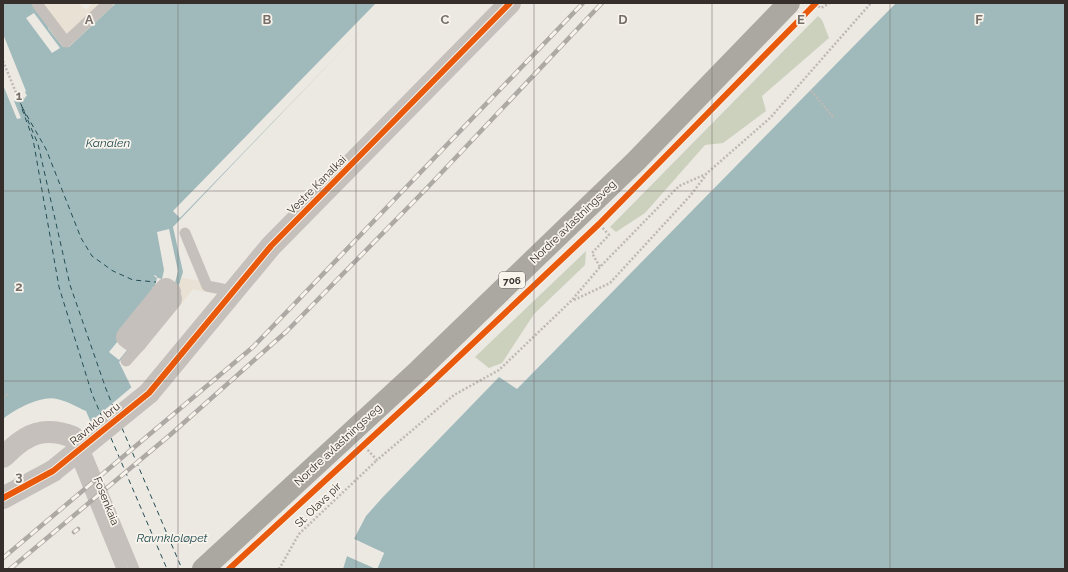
<svg xmlns="http://www.w3.org/2000/svg" width="1068" height="572" font-family="Raleway,sans-serif">
  <style>
    .green { fill: #ccd1be }
    .plaza { fill: #e9e1d3 }
    .water { fill: #a0babc }
    .pier { fill: #ece8e2 }
    .lines { fill: none; stroke-linecap: round; stroke-linejoin: round }
    .ferry { stroke: #234d54; stroke-width: 1; stroke-dasharray: 5 4; stroke-linecap: butt }
    .path { stroke: #beb9b4; stroke-width: 2.5; stroke-dasharray: 2 2; stroke-linecap: butt }
    .lane { stroke: #c5c0bb; stroke-width: 11 }
    .street { stroke: #c5c0bb; stroke-width: 22 }
    .highway { stroke: #aba7a1; stroke-width: 22 }
    .rail-casing { stroke: #ada9a5; stroke-width: 4.5 }
    .rail { stroke: #f8f3eb; stroke-width: 3; stroke-dasharray: 9; stroke-linecap: butt }
    .street-bridge { stroke: #c5c0bb; stroke-width: 22 }
    .cycleway-casing { stroke: #f8f3eb; stroke-width: 8 }
    .cycleway { stroke: #e8590c; stroke-width: 6 }
    .grid { fill: none; stroke: #766f6a; stroke-width: 1; stroke-opacity: 0.55 }
    .labels { text-anchor: middle; dominant-baseline: central; stroke-width: 3.5; stroke-linejoin: round; paint-order: stroke }
    .shield { fill: #f8f3eb; stroke: #706964; stroke-width: 1 }
    .shield-label { font-size: 10px; font-weight: bold; fill: #362e2a }
    .street-label { font-size: 11px; fill: #362e2a; stroke: #f8f3eb }
    .water-label { font-size: 12px; font-style: italic; fill: #234d54; stroke: #f8f3eb }
    .grid-label { font-size: 13px; text-anchor: middle; font-weight: bold; fill: #766f6a; stroke: #f8f3eb; stroke-width: 3.5; stroke-linejoin: round; paint-order: stroke }
  </style>
  <rect width="100%" height="100%" fill="#ece8e2"/>
  <path class="green" d="M818,16L822,20L829,38L762,96L766,111L723,143L705,145L645,213L616,232L610,227Z
    M586,251L585,265L534,314L502,363L489,368L475,357Z"/>
  <path class="plaza" d="M31,3H79L86,10L93,3H116L69,47H63L48,28Z
    M182,278L222,284L214,294L193,289L177,309L165,299Z"/>
  <path class="water" d="M3,3H31L49,27L48,28L63,47H69L116,3H387L173,227L183,272L174,301L119,362L220,569H153L86,411C77,407 67,401 57,399C42,395 15,409 3,419Z
    M896,3H1065V569H377L384,553L354,539L366,516L382,498L499,377L517,389Z
    M347,556L376,569H343Z"/>
  <path class="pier" d="M376,3H388L180,218L173,211Z
    M34,13L60,48L52,53L26,18Z
    M3,34L26,91L25,92L27,96L25,97V99L23,97L14,101L21,118L17,119L3,85Z
    M169,229L178,271L171,299L152,288L155,286L157,278L154,276L155,275L158,278L162,279L164,270L157,232Z
    M131,325L141,333L119,360L109,352Z
    M133,386L222,568V569H150L89,423Z
    M354,539L384,553L377,569L347,556L348,554L376,567L381,554L353,541Z"/>
  <g class="lines">
    <path class="ferry" d="M17,95L38,144L70,285L106,389L114,409
      M22,107L46,149L81,238L92,256L113,271L133,280L156,282
      M22,109L33,139L59,287L92,394L102,417
      M122,428L182,569
      M111,438L167,569"/>
    <path class="path" d="M815,4L821,8L830,3
      M3,61L17,95
      M811,91L834,118
      M600,225L609,235L592,253L600,267
      M574,300L610,283L690,196L706,175
      M3,398L9,393
      M365,447L377,460L454,395L499,370L571,301L600,267L679,186L706,174L770,118L871,3
      M279,569L299,534L377,460"/>
    <path class="lane" d="M37,3L38,5L66,42L108,3
      M185,233L207,286L232,291
      M126,361L142,343
      M82,444L83,446L134,569
      M75,450L76,456L122,569"/>
    <path class="street" d="M166,289L170,292L134,337L168,296L171,299L135,343L127,337Z
      M149,393L271,246L510,3
      M3,457C10,451 17,443 25,439C40,429 58,431 73,437
      M3,498L53,471"/>
    <path class="highway" d="M203,569L419,370L636,161L789,3"/>
    <g class="rail-casing">
      <path id="rail" d="M74,532L78,529
        M3,558L253,347L583,3
        M10,569L170,435L287,331L427,188L602,3"/>
    </g>
    <use href="#rail" class="rail"/>
    <path class="street-bridge" d="M53,471L149,393"/>
    <g class="cycleway-casing">
      <path id="cycleway" d="M3,498L53,471L149,393L271,246L510,3
        M229,569L430,384L599,224L816,3"/>
    </g>
    <use href="#cycleway" class="cycleway"/>
  </g>
  <path class="grid" d="M178,3V569M356,3V569M534,3V569M712,3V569M890,3V569M3,191H1065M3,381H1065"/>
  <g class="labels">
    <rect class="shield" x="499" y="272" width="26" height="16" rx="3"/>
    <g class="shield-label">
      <text x="512" y="280">706</text>
    </g>
    <g class="street-label">
      <text transform="translate(317 185) rotate(-45)">Vestre Kanalkai</text>
      <text transform="translate(573 222) rotate(-44)">Nordre avlastningsveg</text>
      <text transform="translate(95 424) rotate(-39)">Ravnklo bru</text>
      <text transform="translate(338 445) rotate(-43)">Nordre avlastningsveg</text>
      <text transform="translate(106 501) rotate(68)">Fosenkaia</text>
      <text transform="translate(318 505) rotate(-44)">St. Olavs pir</text>
    </g>
    <g class="water-label">
      <text x="108" y="143">Kanalen</text>
      <text x="172" y="538">Ravnkloløpet</text>
    </g>
  </g>
  <g class="grid-label">
    <text x="89" y="24">A</text>
    <text x="267" y="24">B</text>
    <text x="445" y="24">C</text>
    <text x="623" y="24">D</text>
    <text x="801" y="24">E</text>
    <text x="979" y="24">F</text>
    <text x="19" y="100">1</text>
    <text x="19" y="291">2</text>
    <text x="19" y="481">3</text>
  </g>
  <rect width="1068" height="572" fill="none" stroke="#362e2a" stroke-width="8"/>
</svg>
